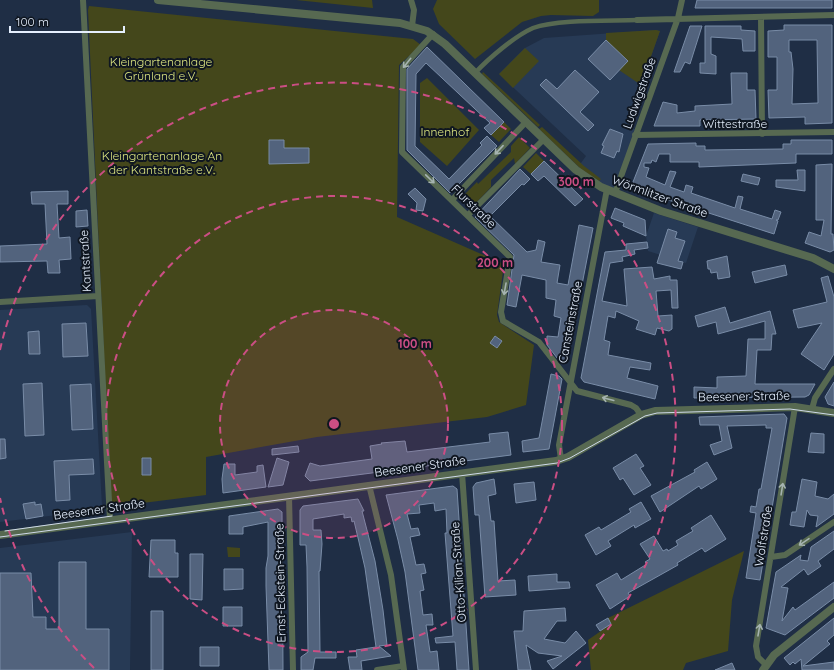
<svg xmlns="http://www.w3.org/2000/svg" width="834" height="670" font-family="Quicksand,sans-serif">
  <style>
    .built { fill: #273a55 }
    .green { fill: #44471b }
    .building { fill: #52637d; stroke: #798ca7; fill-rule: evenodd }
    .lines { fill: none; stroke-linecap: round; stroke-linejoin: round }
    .pedestrian { stroke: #576951; stroke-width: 4.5 }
    .minor { stroke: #576951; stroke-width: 6 }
    .tertiary { stroke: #576951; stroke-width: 8 }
    .tram { stroke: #ced9e9; stroke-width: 1 }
    .oneway { stroke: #a5b3b0 }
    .ring { fill: none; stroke: #cb4e84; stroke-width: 2; stroke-dasharray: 7 5 }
    .labels { text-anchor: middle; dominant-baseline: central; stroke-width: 4; stroke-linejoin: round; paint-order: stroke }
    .park-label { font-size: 12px; fill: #dde681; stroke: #0f1620 }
    .street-label { font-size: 12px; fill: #e5effe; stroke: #0f1620 }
    .centre { fill: #cb4e84; stroke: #0f1620; stroke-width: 2 }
    .ring-label { font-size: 12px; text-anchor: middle; font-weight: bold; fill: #cb4e84; stroke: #0f1620; stroke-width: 4; stroke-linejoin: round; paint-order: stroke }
  </style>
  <rect width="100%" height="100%" fill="#1f2e45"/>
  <path class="built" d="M656,30L660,31L626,126L637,130L615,193L576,170L586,156L499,74L525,48L544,38Z
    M654,213L698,227L686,263L648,251L646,236Z
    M87,305L91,309L102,506L98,510L0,522V310Z
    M132,532L130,670H0V548Z"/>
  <path class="green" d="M296,0H372L373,8Z
    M437,0H599V12L593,16L551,15L541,16L522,22L475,59L439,24L433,9Z
    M89,6L413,39L421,45L399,65L397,217L504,264L497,315L499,322L534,345L526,405L487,417L317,437L206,457V495L111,507L88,10Z
    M656,30L660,31L641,85L619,70L606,40V33Z
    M525,48L539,61L513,88L499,74Z
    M483,72L540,125L538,127L482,74Z
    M427,78L479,130L447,166L420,142V83Z
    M504,122L511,129L499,142L491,135Z
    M542,127L584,166L601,179L599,181L581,169L539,129Z
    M519,137L530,148L515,164L514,158L491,180V187L473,206L463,196L477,182L478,184L511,152V146Z
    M536,153L544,161L531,174L523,167Z
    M227,547L240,548V557H228Z
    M744,551L732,600L728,651L686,663L683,670H591L588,640L611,624L608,618Z"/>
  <path class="building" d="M697,0H832V8H695Z
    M784,25H832V123L805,124V117L769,118L768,90H777V57H768V31L784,30ZM789,40H817L818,103L792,104L793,69L791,52H789Z
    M690,26H702L690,64L685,62L680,72H674Z
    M705,26H741V30L755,31V51H743L742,39L711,37V54L716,56V74L700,73V63H705Z
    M606,40L628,61L610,80L588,59Z
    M427,47L504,122L491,135L484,128L490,123L426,63L416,74L415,146L449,179L482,145L480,143L487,136L497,146L450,193L407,150V69Z
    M575,70L599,92L580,112L594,125L588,131L540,85L546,79L557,89Z
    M731,73H747V90H755L756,119L700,120V126H654L663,102L677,105V113L695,111V106L732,104Z
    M610,129L623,134L619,152L617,151L614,158L601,153L604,146L602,145Z
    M269,140H284V148H309V163L269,164Z
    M791,140H832V154H796V163L699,167V162H670V154H659L656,162L652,160L651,163H644V167L649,168L646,177L665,185L670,171L676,172L670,187L684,192L686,185L693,187L691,193L735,208L738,196L743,197L740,209L772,219L775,210L781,212L778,220H776L778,221L774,234L659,197L635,186L633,182L648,144L696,143V146H705V150L783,149V144H791Z
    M544,161L583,199L575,206L544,176L538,181L531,174Z
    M832,164L831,234H833L834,250L830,252L805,243L809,232L821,236L824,220H816V165Z
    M520,169L530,179L524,185L522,184L490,216L527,252L536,250L538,240L545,242L541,262L560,265L557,283L568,285L579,225L593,228L567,362L561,363L547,345V336L558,337L561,318L554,316L556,300L546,298V280L522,275L516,307L507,305L514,255L475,217Z
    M797,170H805V191L776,187V180H798Z
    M743,174L760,178L758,185L741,181Z
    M415,188L426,199L423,211L416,210L417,203L408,194Z
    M68,191V204H57L59,238L70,237L71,259L59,260L60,273H48L47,261L0,262V246L47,244L45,204H32L31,192Z
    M615,208L645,220L646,236L623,226L624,223L611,218Z
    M87,210L88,226L76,227V211Z
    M668,229L677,232L675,238L685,241L678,261L683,262L681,269L657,263Z
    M647,242L648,248L634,250L635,254L622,257L623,261L610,263L602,301L627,306L624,269L652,267L654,279L670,276V280H677L678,308H672L671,290L656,291L658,316L672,315V329L669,331L657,328L655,335L636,329L639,321L616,311L615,318L608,316L604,340L610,342L608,355L651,363L650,370L630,367L627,378L658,386L655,399L584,382L581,378L605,252L626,250V244Z
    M727,256L730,277L718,279L717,272L711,273L710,269H708L707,261Z
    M785,265L787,275L755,283L752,272Z
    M828,276L834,297V354L824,370L801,354L822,323L798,328L793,310L827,302L821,278Z
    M725,307L730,323L770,311L776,334H772L771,350H757L755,384H815L809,395L805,397L694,398V387L717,388V377L746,376L748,339H765V321L718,334L716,322L698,327L695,316Z
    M86,323L88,356L63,357L62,324Z
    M39,331L40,354H29L28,332Z
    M495,336L502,341L497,348L490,343Z
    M551,374L559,376L562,379L549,449L523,452L522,441L539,438Z
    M834,382V406L828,404L825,397Z
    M42,383L44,435L25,436L23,384Z
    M91,384L93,429L72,430L70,385Z
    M784,414L787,418L760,580L746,578L756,513L750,512L751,506L756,507L759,489H761L772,428H766V425L727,426L732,448L714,455L710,445L722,441L719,425H700L699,417Z
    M508,432L511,455L310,481L305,476L310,463L320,466L372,459L370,446L382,444L381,443L405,441L407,452L490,442L489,434Z
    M811,433L824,434V453L808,452Z
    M0,439H5L6,458L0,459Z
    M298,446L299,452L272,455V449Z
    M636,454L644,466L640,468L651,485L634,495L623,478L620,480L613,468Z
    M142,458H151V475H142Z
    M277,458L289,462L283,485L268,487Z
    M93,459L94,474L69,475L70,500L56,501L54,461Z
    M707,462L717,479L701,489L699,486L660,512L651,496L695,472L694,470Z
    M224,464H235V475L257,472V466L263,465L266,487L223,493L222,479Z
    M494,479L496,494L488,496L491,521H494L498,581L515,580L516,595L485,597L479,515H475L473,487L476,483Z
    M802,479L817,482L815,496L828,499L834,494V514L816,527L818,516L810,515L807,510L804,527L790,525L792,512H796Z
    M534,482L536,500L516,503L514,484Z
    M453,486L457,489L469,670H457L455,642L436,643L435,638L453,636L445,533H447L446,509L435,511L434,503L419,505L420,513L407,514L411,529L418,528L420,535L410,537L416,565L424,564L426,573L421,574L424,590L420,591L423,615L432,614L433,625H426L430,652L437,651L439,670H418L405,572L398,540L386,495Z
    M358,499L364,511H362L375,561L383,610L387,645L379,646L391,656L361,661L362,670H350L348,657H357L356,650L376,647L365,568L359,542L354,521L352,522L351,517L344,518V514L313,519V530H321L322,544L320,571H319L320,652H336V658H315L313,670H301V657L308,652L307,567L306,545H300V510L303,506Z
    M35,502V505L41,504L43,516L26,519L23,504Z
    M641,502L651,519L635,528L634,525L608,541L611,546L596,555L585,535L599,527L601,530L631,512L629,509Z
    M278,509L282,512L283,670H269L266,586V568L268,556V522L243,527V534H229V516Z
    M711,515L726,539L705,552L702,548L677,563L678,565L628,593L630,596L610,609L596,585L617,573L621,580L647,564L645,562L650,559L640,544L654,536L663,551L667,549L668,551L678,545L676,541L693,531L691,528Z
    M834,531V549L818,561L821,566L808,575L804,569L781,587L788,588L782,621L793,607L795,610L834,582V598L785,635L766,628L776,572L801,555L800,560L808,561L811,547Z
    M151,540H175V553H178V577H149Z
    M190,554H203L202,600L190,599Z
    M59,562H86V629H109V670H0V573H31L33,617H46V629H59Z
    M224,569H243V589L224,590Z
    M557,574V582H569L570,588L529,591L528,576Z
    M223,607H242V626H223Z
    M565,608L566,621H557L544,639L565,643L576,631L586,643L553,669L547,661L562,656L538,653L526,645L531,670H518L514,631H523L524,611Z
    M151,611H163V670H151Z
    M608,618L611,624L600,631L596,625Z
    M834,618V635L827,641L830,644L803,666L834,662V670H802L801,659L795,664L793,662L790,665L784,658Z
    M200,647H219V666H200Z
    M732,663L735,670H715Z"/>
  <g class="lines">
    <path class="pedestrian" d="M475,73C489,58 515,36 533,28C557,19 609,21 637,20"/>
    <path class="minor" d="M83,0L110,520
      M411,0L414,10L412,26
      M761,17L762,134
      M637,20L834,15
      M433,34L403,67L402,152L510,257L501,312L503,321L539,342L577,391L631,405L636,408L641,415
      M635,135L834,132
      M615,193L678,18L682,0
      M452,200L526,122
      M468,215L544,139
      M0,302L98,296
      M812,409L815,398L834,369
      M561,459L559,445L607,189
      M462,473L476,670
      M369,485L391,575L404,670
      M289,496L293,670
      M771,557L785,555L834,522
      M766,665L758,657L756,646L795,407
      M377,670L403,666"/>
    <path class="tertiary" d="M158,0L400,23L427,31L445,44L576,170L601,187L661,211L813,258L834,269
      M0,535L556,461L568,457L641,415L655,411L795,407L834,413
      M763,670L774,655L834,607"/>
    <path class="tram" d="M5,531L112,516
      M0,537L557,463L570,458L645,416L657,413L790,409L834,415"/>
  </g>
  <defs><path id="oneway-shaft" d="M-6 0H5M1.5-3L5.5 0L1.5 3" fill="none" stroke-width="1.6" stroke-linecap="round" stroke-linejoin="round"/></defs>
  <g class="oneway">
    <use href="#oneway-shaft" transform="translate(407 63) rotate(129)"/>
    <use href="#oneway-shaft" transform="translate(499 150) rotate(133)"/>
    <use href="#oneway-shaft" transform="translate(430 179) rotate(44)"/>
    <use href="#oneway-shaft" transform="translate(505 289) rotate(100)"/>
    <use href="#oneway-shaft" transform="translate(608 399) rotate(-165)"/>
    <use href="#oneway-shaft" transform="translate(782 489) rotate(-81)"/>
    <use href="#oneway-shaft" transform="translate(804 542) rotate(146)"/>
    <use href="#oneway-shaft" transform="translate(759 630) rotate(-80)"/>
  </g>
  <circle cx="334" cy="424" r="114" fill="#cb4e84" fill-opacity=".12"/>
  <g class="ring">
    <circle cx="334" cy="424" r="114"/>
    <circle cx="334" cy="424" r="228"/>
    <path d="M94 668A342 342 0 0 1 0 498M0 350A342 342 0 1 1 574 668"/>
  </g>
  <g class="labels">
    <g class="park-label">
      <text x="161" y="61">Kleingartenanlage<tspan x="161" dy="14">Grünland e.V.</tspan></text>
      <text x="445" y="131">Innenhof</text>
      <text x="162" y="155">Kleingartenanlage An<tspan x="162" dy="14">der Kantstraße e.V.</tspan></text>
    </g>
    <g class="street-label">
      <text transform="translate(639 93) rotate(-70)">Ludwigstraße</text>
      <text x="735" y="123">Wittestraße</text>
      <text transform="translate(660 196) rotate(20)">Wörmlitzer Straße</text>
      <text transform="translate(474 206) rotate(44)">Flurstraße</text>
      <text transform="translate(85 261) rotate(-93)">Kantstraße</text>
      <text transform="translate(570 322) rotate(-79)">Cansteinstraße</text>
      <text transform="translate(744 396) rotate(-1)">Beesener Straße</text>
      <text transform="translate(420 466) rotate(-8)">Beesener Straße</text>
      <text transform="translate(99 509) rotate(-8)">Beesener Straße</text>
      <text transform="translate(763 536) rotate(-81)">Wolfstraße</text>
      <text transform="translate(458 572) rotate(-94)">Otto-Kilian-Straße</text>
      <text transform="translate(280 583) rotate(-91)">Ernst-Eckstein-Straße</text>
    </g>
  </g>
  <circle cx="334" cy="424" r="6" class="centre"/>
  <g class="ring-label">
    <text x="576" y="186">300 m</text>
    <text x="495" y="267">200 m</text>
    <text x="415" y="348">100 m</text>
  </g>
  <path d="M10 26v6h114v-6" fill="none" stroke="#e5effe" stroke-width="2"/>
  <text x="16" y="26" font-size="12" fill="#e5effe" stroke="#0f1620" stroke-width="3" paint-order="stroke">100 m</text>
</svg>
